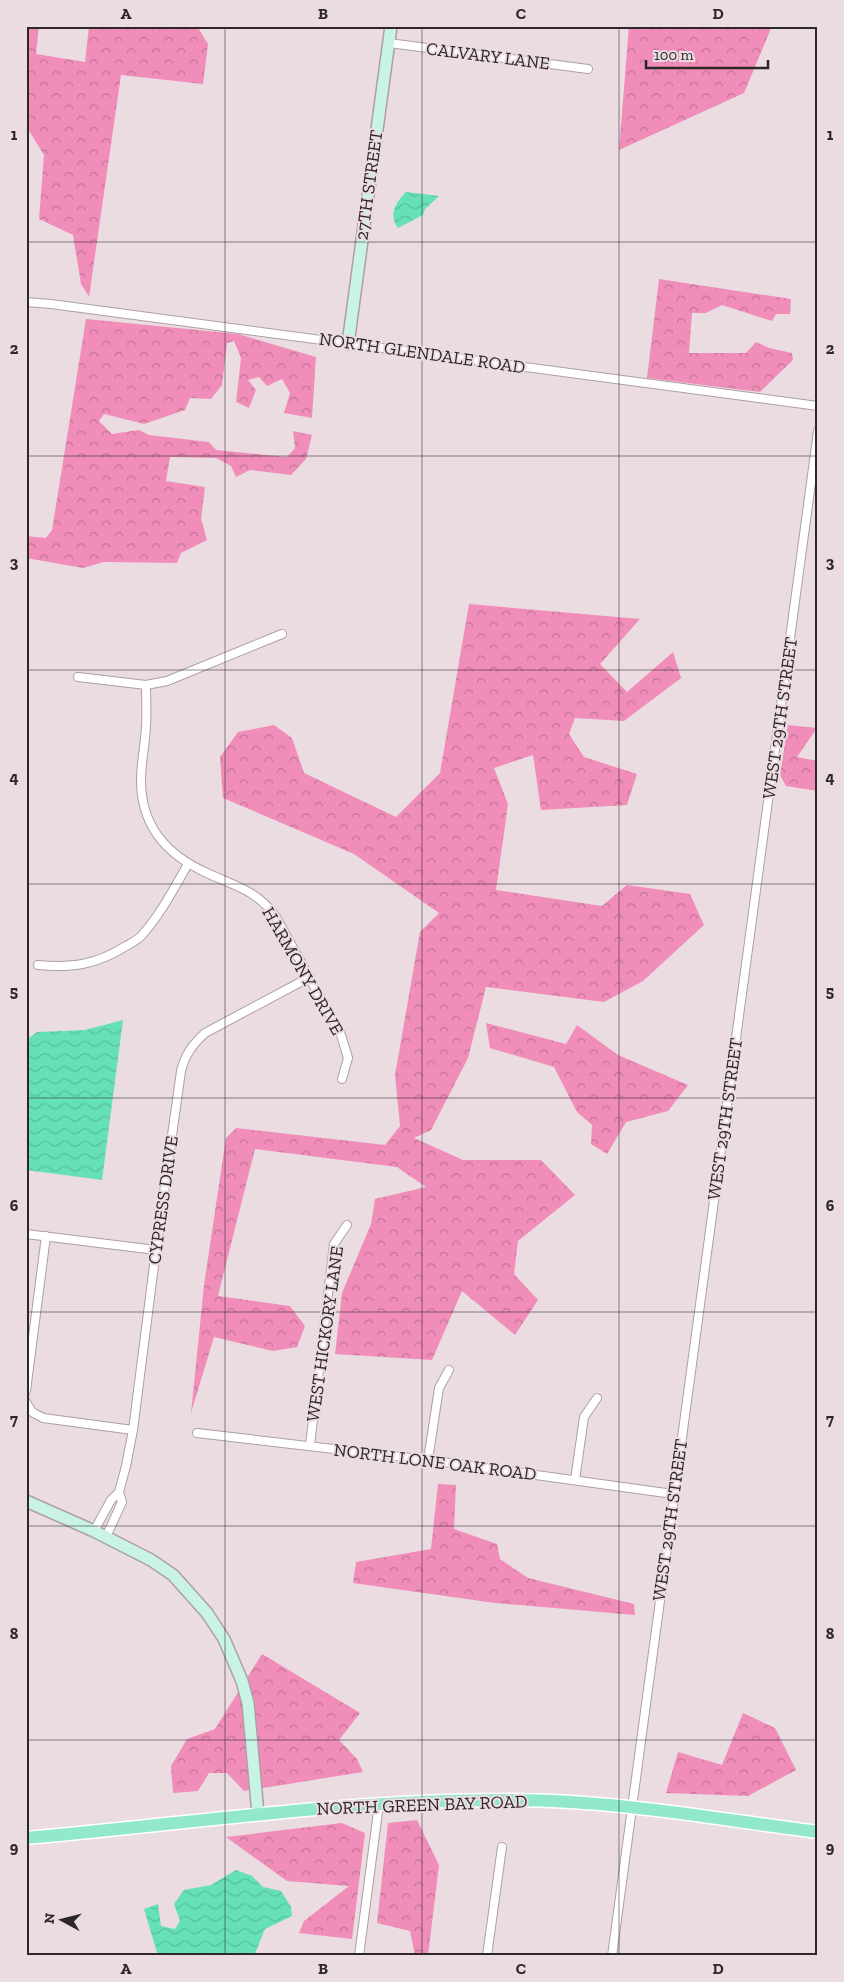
<svg xmlns="http://www.w3.org/2000/svg" width="844" height="1982" font-family="'Zilla Slab',serif">
  <style>
    .forest { fill: url(#forest-crowns) }
    .water { fill: url(#water-waves) }
    .lines { fill: none; stroke-linecap: round; stroke-linejoin: round }
    .street-casing { stroke: #ae9fa5; stroke-width: 10 }
    .secondary-casing { stroke: #ae9fa5; stroke-width: 14 }
    .primary-casing { stroke: #fff; stroke-width: 15 }
    .street { stroke: #fff; stroke-width: 8 }
    .secondary { stroke: #c8f3e5; stroke-width: 11 }
    .primary { stroke: #91e8cb; stroke-width: 12 }
    .grid { fill: none; stroke: #2d2729; stroke-width: 1; stroke-opacity: 0.55 }
    .labels { text-anchor: middle; dominant-baseline: central; stroke-width: 4; stroke-linejoin: round; paint-order: stroke }
    .street-label { font-size: 18px; fill: #2d2729; stroke: #ebdce2 }
    .neatline { fill: none; stroke: #2d2729; stroke-width: 2 }
    .grid-label { font-size: 16px; text-anchor: middle; font-weight: bold; fill: #2d2729 }
  </style>
  <defs>
    <pattern id="forest-crowns" width="20" height="18" patternUnits="userSpaceOnUse" patternTransform="scale(1.25)"><rect width="20" height="18" fill="#f08eb9"/><path d="M2 6a3 3 0 1 1 6 0M12 15a3 3 0 1 1 6 0" fill="none" stroke="#c37496"/></pattern>
    <pattern id="water-waves" width="16" height="10" patternUnits="userSpaceOnUse" patternTransform="scale(1.25)"><rect width="16" height="10" fill="#65e1b5"/><path d="M0 5q4-4 8 0t8 0" fill="none" stroke="#58c19c"/></pattern>
  </defs>
  <rect width="100%" height="100%" fill="#ebdce2"/>
  <path class="forest" d="M26,26H39L36,54L85,62L89,26H197L208,44L203,84L121,75L89,297L81,284L73,235L39,219L44,155L26,126Z
    M629,26H772L744,93L619,150Z
    M659,279L791,299L790,314H776L772,321L722,305L706,313H692L689,353H746L756,342L769,348L792,353L793,360L760,392L647,378Z
    M86,319L238,334L316,357L312,418L284,413L290,393L282,379L267,386L259,377L248,380L256,390L249,408L236,402L241,358L234,341L227,343L222,385L211,399L190,398L185,410L144,424L104,414L99,421L112,434L139,430L149,435L209,442L216,450L287,457L295,448L293,431L312,435L306,459L291,475L250,470L236,477L231,466L216,458L170,457L166,481L205,487L201,519L207,540L181,553L177,563L104,562L83,568L26,558V536L46,538L52,530Z
    M469,604L640,619L600,664L627,692L673,652L681,678L624,721L575,718L569,734L584,757L637,774L627,805L541,810L533,755L494,768L508,804L496,890L602,906L627,885L690,894L704,925L643,981L604,1002L486,987L468,1058L431,1130L414,1138L463,1160H541L575,1195L518,1241L514,1274L538,1300L515,1335L462,1291L432,1360L335,1354L342,1293L371,1224L375,1199L426,1187L397,1167L255,1149L218,1296L290,1306L305,1326L297,1347L273,1351L214,1337L191,1413L204,1285L226,1138L236,1128L385,1145L400,1126L395,1075L420,932L439,913L354,854L223,798L220,757L238,732L274,725L292,738L304,773L396,817L440,773Z
    M788,725L817,728L797,757L818,761V791L786,786L780,775Z
    M486,1023L566,1044L577,1025L618,1055L688,1085L668,1111L626,1122L607,1154L591,1144L592,1125L577,1112L554,1067L490,1048Z
    M438,1484L456,1485L454,1529L497,1544L500,1559L528,1578L634,1604L635,1615L495,1603L353,1583L356,1562L431,1549Z
    M262,1654L360,1713L339,1740L357,1759L363,1772L244,1791L227,1773H209L198,1791L173,1793L171,1766L187,1739L215,1729Z
    M743,1713L775,1728L796,1770L748,1796L666,1793L678,1752L722,1765Z
    M417,1820L439,1865L428,1956H415L410,1931L377,1923L388,1823Z
    M342,1823L365,1833L352,1939L299,1933L304,1921L349,1886L287,1881L226,1837Z"/>
  <path class="water" d="M406,192L439,196L425,209L423,215L398,228C388,215 396,202 406,192Z
    M123,1020L102,1180L26,1170V1058L29,1038L37,1032L85,1030Z
    M236,1870L252,1876L263,1887L281,1891L291,1907L292,1916L265,1929L254,1956H158L144,1909L158,1904L161,1926L175,1929L180,1921L174,1904L184,1890L211,1885Z"/>
  <g class="lines">
    <g class="street-casing">
      <path id="street" d="M389,43L588,69
        M26,302L51,304L818,406
        M78,677L146,685L167,681L282,634
        M146,685C146,699 147,713 146,727C145,745 141,763 141,780C141,827 167,855 207,873C235,886 258,891 276,917L341,1035L348,1058L342,1079
        M38,965C72,968 96,965 126,946C131,943 138,940 142,935C161,914 174,888 188,864
        M26,1234L156,1250
        M26,1391L46,1236
        M26,1402L32,1412L43,1418L133,1430
        M197,1433L428,1460L673,1494
        M310,1445L334,1244L347,1225
        M428,1460L439,1388L449,1370
        M575,1480L584,1417L597,1398
        M94,1531L111,1500L119,1492L126,1466L133,1430L156,1250L181,1071C185,1055 192,1045 205,1033L310,977
        M106,1537L122,1502L119,1492
        M359,1956L379,1804
        M487,1956L502,1847
        M612,1956L818,431"/>
    </g>
    <g class="secondary-casing">
      <path id="secondary" d="M348,344L391,26
        M26,1501L94,1531L151,1560L173,1575L207,1613L224,1639L242,1681L248,1703L258,1814"/>
    </g>
    <g class="primary-casing">
      <path id="primary" d="M26,1838C188,1824 349,1799 512,1800C614,1800 716,1819 818,1832"/>
    </g>
    <use href="#street" class="street"/>
    <use href="#secondary" class="secondary"/>
    <use href="#primary" class="primary"/>
  </g>
  <path class="grid" d="M225,26V1956M422,26V1956M619,26V1956M26,242H818M26,456H818M26,670H818M26,884H818M26,1098H818M26,1312H818M26,1526H818M26,1740H818"/>
  <g class="labels">
    <g class="street-label">
      <text transform="translate(488 56) rotate(7)">CALVARY LANE</text>
      <text transform="translate(369 185) rotate(-82)">27TH STREET</text>
      <text transform="translate(422 353) rotate(8)">NORTH GLENDALE ROAD</text>
      <text transform="translate(780 718) rotate(-82)">WEST 29TH STREET</text>
      <text transform="translate(303 971) rotate(60)">HARMONY DRIVE</text>
      <text transform="translate(725 1119) rotate(-82)">WEST 29TH STREET</text>
      <text transform="translate(163 1200) rotate(-82)">CYPRESS DRIVE</text>
      <text transform="translate(325 1334) rotate(-82)">WEST HICKORY LANE</text>
      <text transform="translate(435 1462) rotate(7)">NORTH LONE OAK ROAD</text>
      <text transform="translate(670 1520) rotate(-82)">WEST 29TH STREET</text>
      <text transform="translate(422 1805) rotate(-2)">NORTH GREEN BAY ROAD</text>
    </g>
  </g>
  <rect width="844" height="1982" fill="none" stroke="#ebdce2" stroke-width="55"/>
  <g transform="translate(62 1920) rotate(277)" stroke="#ebdce2" stroke-width="4" paint-order="stroke">
  <path d="M0-4L9 19L0 12L-9 19Z" fill="#2d2729"/>
  <text y="-8" font-size="14" font-weight="bold" text-anchor="middle" fill="#2d2729">N</text>
  </g>
  <path d="M646 60v8h122v-8" fill="none" stroke="#2d2729" stroke-width="2.5"/>
  <text x="654" y="60" font-size="15" fill="#2d2729" stroke="#ebdce2" stroke-width="4" paint-order="stroke">100 m</text>
  <rect x="28" y="28" width="788" height="1926" class="neatline"/>
  <g class="grid-label">
    <text x="126" y="19">A</text>
    <text x="323" y="19">B</text>
    <text x="521" y="19">C</text>
    <text x="718" y="19">D</text>
    <text x="14" y="140">1</text>
    <text x="830" y="140">1</text>
    <text x="14" y="354">2</text>
    <text x="830" y="354">2</text>
    <text x="14" y="568">3</text>
    <text x="830" y="568">3</text>
    <text x="14" y="783">4</text>
    <text x="830" y="783">4</text>
    <text x="14" y="997">5</text>
    <text x="830" y="997">5</text>
    <text x="14" y="1211">6</text>
    <text x="830" y="1211">6</text>
    <text x="14" y="1425">7</text>
    <text x="830" y="1425">7</text>
    <text x="14" y="1639">8</text>
    <text x="830" y="1639">8</text>
    <text x="14" y="1853">9</text>
    <text x="830" y="1853">9</text>
    <text x="126" y="1974">A</text>
    <text x="323" y="1974">B</text>
    <text x="521" y="1974">C</text>
    <text x="718" y="1974">D</text>
  </g>
</svg>
